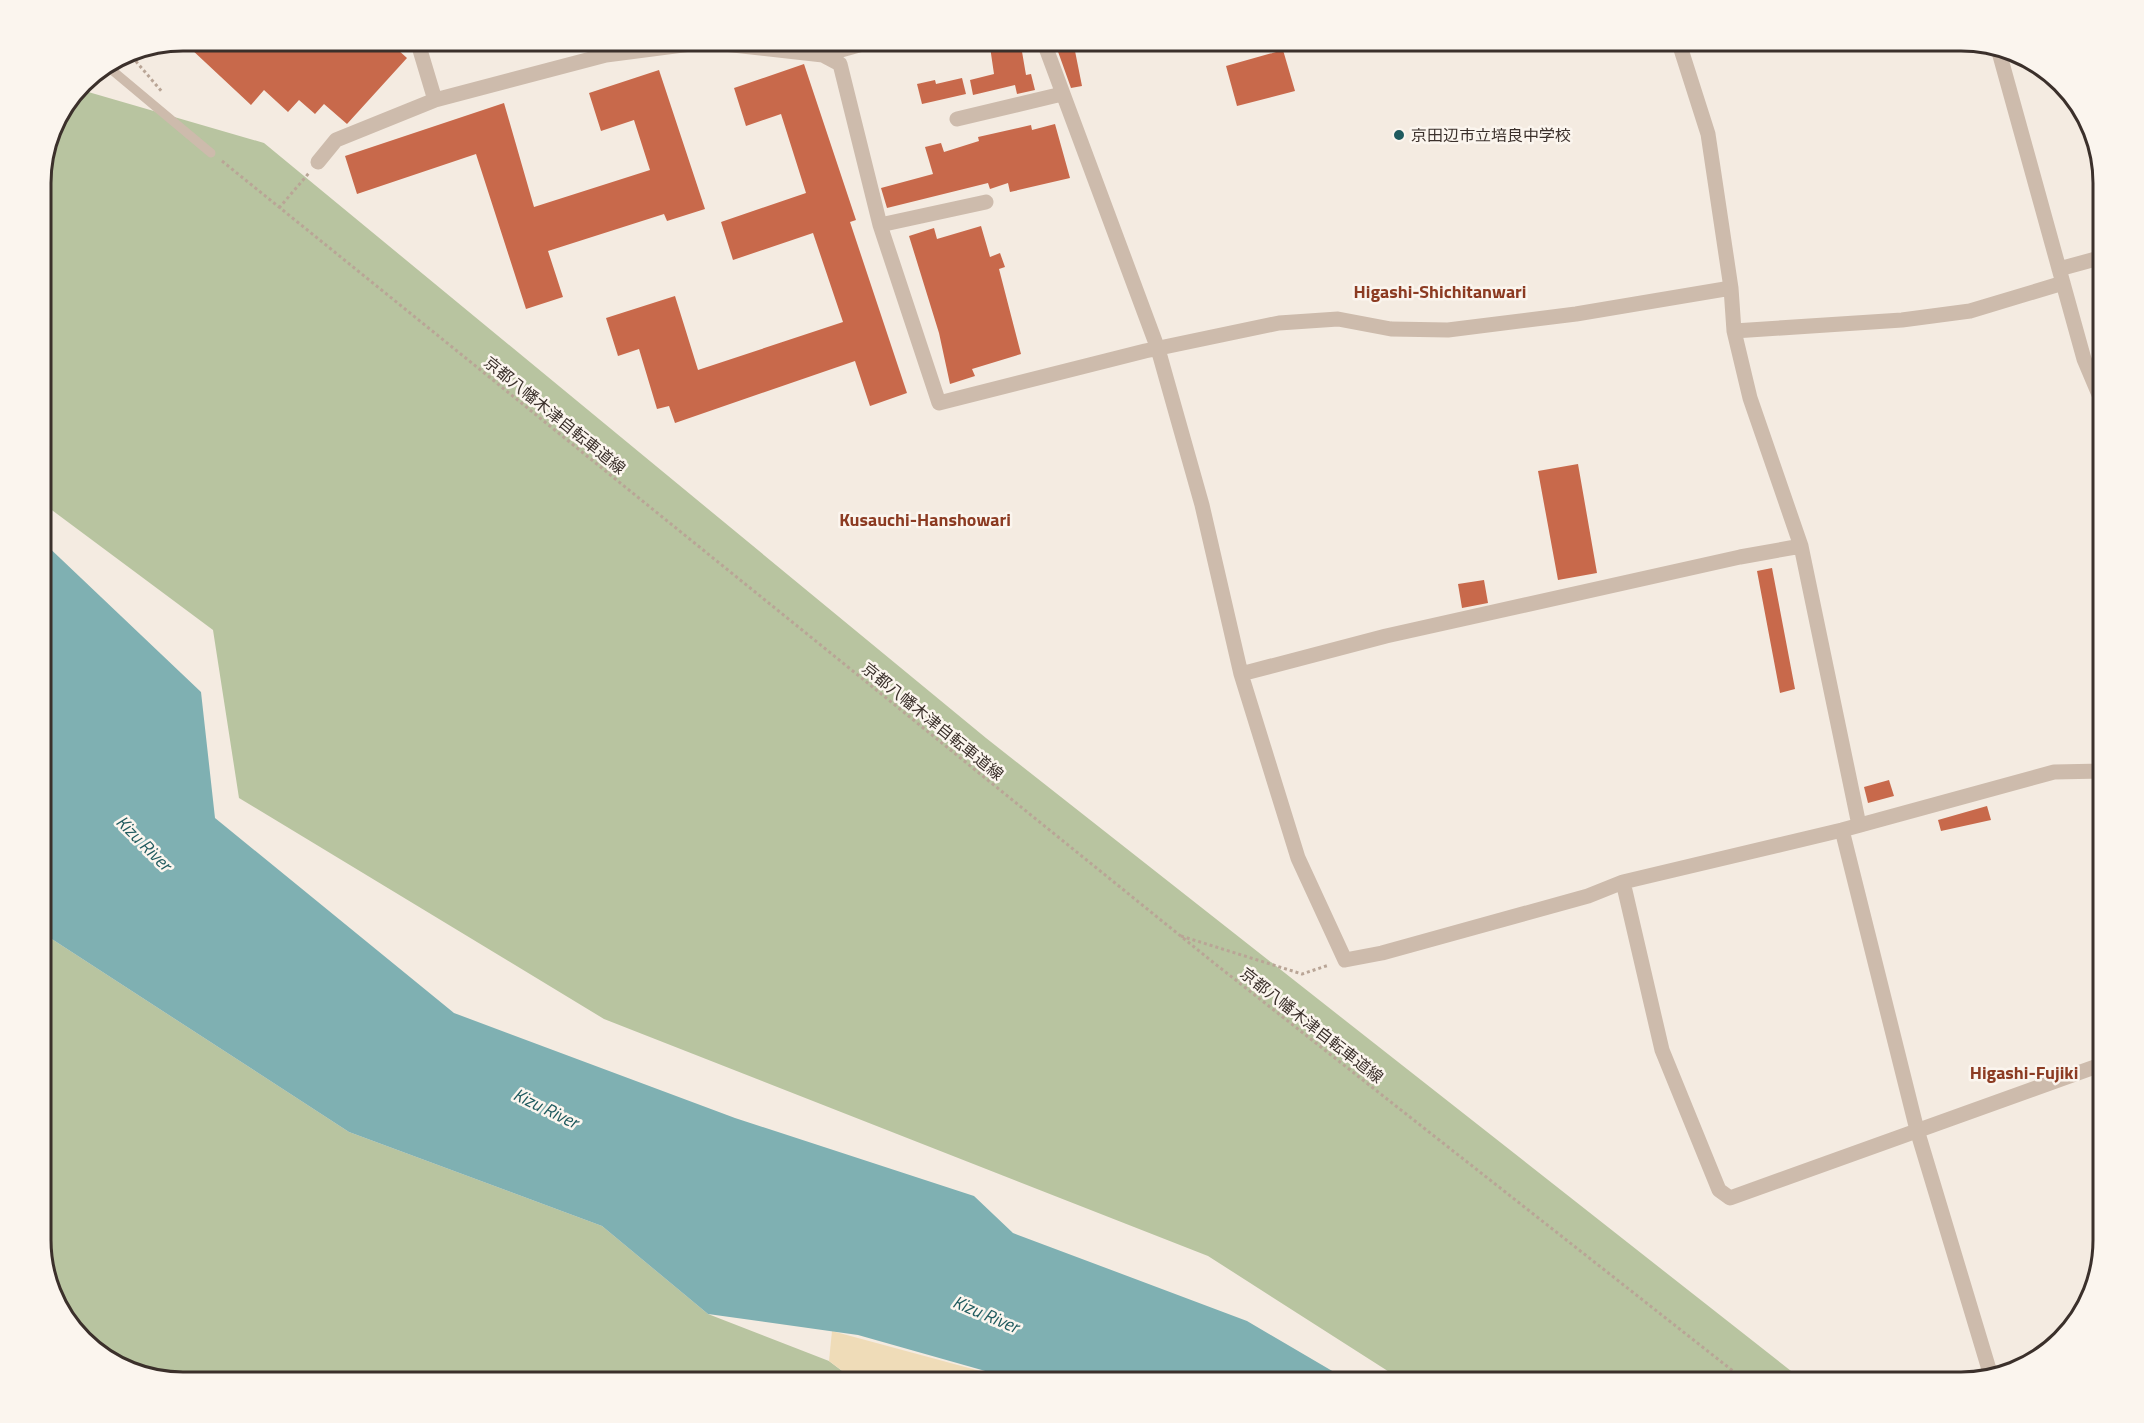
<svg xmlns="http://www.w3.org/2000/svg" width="2144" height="1423" font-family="'Titillium Web','Noto Sans JP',sans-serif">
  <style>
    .green { fill: #b8c4a0 }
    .sand { fill: #efdcb8 }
    .water { fill: #7fb0b2 }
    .building { fill: #c8694b }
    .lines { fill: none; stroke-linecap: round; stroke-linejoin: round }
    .path { stroke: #b9a596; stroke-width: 3; stroke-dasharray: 3 3; stroke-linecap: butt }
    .service { stroke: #cdbbac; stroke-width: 9 }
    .minor { stroke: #cdbbac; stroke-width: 15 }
    .poi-dot { fill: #1f5a5e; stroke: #fbf5ee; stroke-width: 2 }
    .labels { text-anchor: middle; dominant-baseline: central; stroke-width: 5; stroke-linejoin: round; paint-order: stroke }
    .poi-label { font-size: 16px; fill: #3b302b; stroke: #fbf5ee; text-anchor: start }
    .street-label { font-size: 16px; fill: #3b302b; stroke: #fbf5ee }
    .neighbourhood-label { font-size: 18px; font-weight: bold; fill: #8c3b22; stroke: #fbf5ee }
    .water-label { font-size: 18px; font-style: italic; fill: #1f5a5e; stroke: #fbf5ee }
    .rim { fill: none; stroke: #3b302b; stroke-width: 3 }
  </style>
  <rect width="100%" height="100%" fill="#f4ebe1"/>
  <path class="green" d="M78,89L264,143L986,738L1805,1382H1405L1208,1256L604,1019L239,798L213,630L41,502V174L51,128Z
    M41,932L349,1132L602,1226L708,1314L829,1361L857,1382H183L104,1358L59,1311L41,1249Z"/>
  <path class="sand" d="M832,1331L1021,1382H857L829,1361Z"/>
  <path class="water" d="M41,540L201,692L215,818L454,1013L735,1118L974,1196L1013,1233L1247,1321L1351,1382H1024L858,1335L708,1314L602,1226L349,1132L41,932Z"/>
  <path class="building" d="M197,40H387L407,58L347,124L324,104L315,114L299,100L288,112L264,90L251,105L190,48Z
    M989,40H1020L1026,75L1031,74L1035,90L1017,94L1015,85L973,95L970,80L994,74Z
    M1073,41L1082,86L1071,88L1056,46Z
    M1283,50L1295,91L1237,106L1226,66Z
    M804,64L856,220L850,222L907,393L870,406L855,361L675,423L669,406L657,409L639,349L618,356L606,318L675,296L698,370L843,322L813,233L733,260L721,222L806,193L781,114L746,126L734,88Z
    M659,70L705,209L667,221L664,214L548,251L563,297L526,309L476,154L357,194L345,156L504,103L534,207L650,170L634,120L601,131L589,93Z
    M962,78L966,94L922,104L917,84L935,80L936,84Z
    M1055,124L1070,178L1010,192L1008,183L990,189L988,183L887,208L881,188L933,174L925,147L941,143L944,152L979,141L978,137L1031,125L1032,130Z
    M981,226L990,257L1000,253L1005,267L999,269L1021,354L972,369L975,376L950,384L939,333L909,236L934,228L937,239Z
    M1578,464L1597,573L1558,580L1538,471Z
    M1772,568L1795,689L1780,693L1757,571Z
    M1484,580L1488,603L1462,608L1458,584Z
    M1889,780L1894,796L1868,803L1864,787Z
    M1987,806L1991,820L1941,831L1938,820Z"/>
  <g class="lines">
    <path class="path" d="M128,52L163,93
      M222,161L1214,963L1747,1382
      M279,208L309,173
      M1181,936L1302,974L1329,965"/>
    <path class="service" d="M107,66L211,153"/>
    <path class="minor" d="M417,40L435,100
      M1043,40L1158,349L1202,505L1241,674L1298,858L1345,960L1382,953L1588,896L1623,882L1842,830L2054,772L2103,771
      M1678,40L1708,134L1731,288L1734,331L1750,398L1801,546L1859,825
      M1999,52L2084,359L2103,404
      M823,55L877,40
      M957,119L1062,94
      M318,162L336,140L435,100L606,55L706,42L823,55L840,64L880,225L939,403L1145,351L1279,323L1338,319L1391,329L1448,330L1576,314L1731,288
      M880,225L986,202
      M2059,269L2103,257
      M1734,331L1902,320L1970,311L2063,283
      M1241,674L1386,636L1740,557L1801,546
      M1842,830L1917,1130L1991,1376
      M1623,882L1662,1050L1719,1190L1730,1198L2103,1064"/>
  </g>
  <circle class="poi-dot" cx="1399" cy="135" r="6"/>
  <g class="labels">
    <g class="poi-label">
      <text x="1411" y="135">京田辺市立培良中学校</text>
    </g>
    <g class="street-label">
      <text transform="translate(555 415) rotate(39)">京都八幡木津自転車道線</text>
      <text transform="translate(933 721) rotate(39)">京都八幡木津自転車道線</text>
      <text transform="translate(1312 1025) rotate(38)">京都八幡木津自転車道線</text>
    </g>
    <g class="neighbourhood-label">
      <text x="1440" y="291">Higashi-Shichitanwari</text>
      <text x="925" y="519">Kusauchi-Hanshowari</text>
      <text x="2024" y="1072">Higashi-Fujiki</text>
    </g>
    <g class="water-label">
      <text transform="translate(144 843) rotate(45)">Kizu River</text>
      <text transform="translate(546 1108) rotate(26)">Kizu River</text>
      <text transform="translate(986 1314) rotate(23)">Kizu River</text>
    </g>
  </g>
  <path d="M0 0H2144V1423H0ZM183 51H1961A132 132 0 0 1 2093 183V1240A132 132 0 0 1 1961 1372H183A132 132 0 0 1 51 1240V183A132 132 0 0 1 183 51Z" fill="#fbf5ee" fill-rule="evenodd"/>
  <path class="rim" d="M183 51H1961A132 132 0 0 1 2093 183V1240A132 132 0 0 1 1961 1372H183A132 132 0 0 1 51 1240V183A132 132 0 0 1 183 51Z"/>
</svg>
